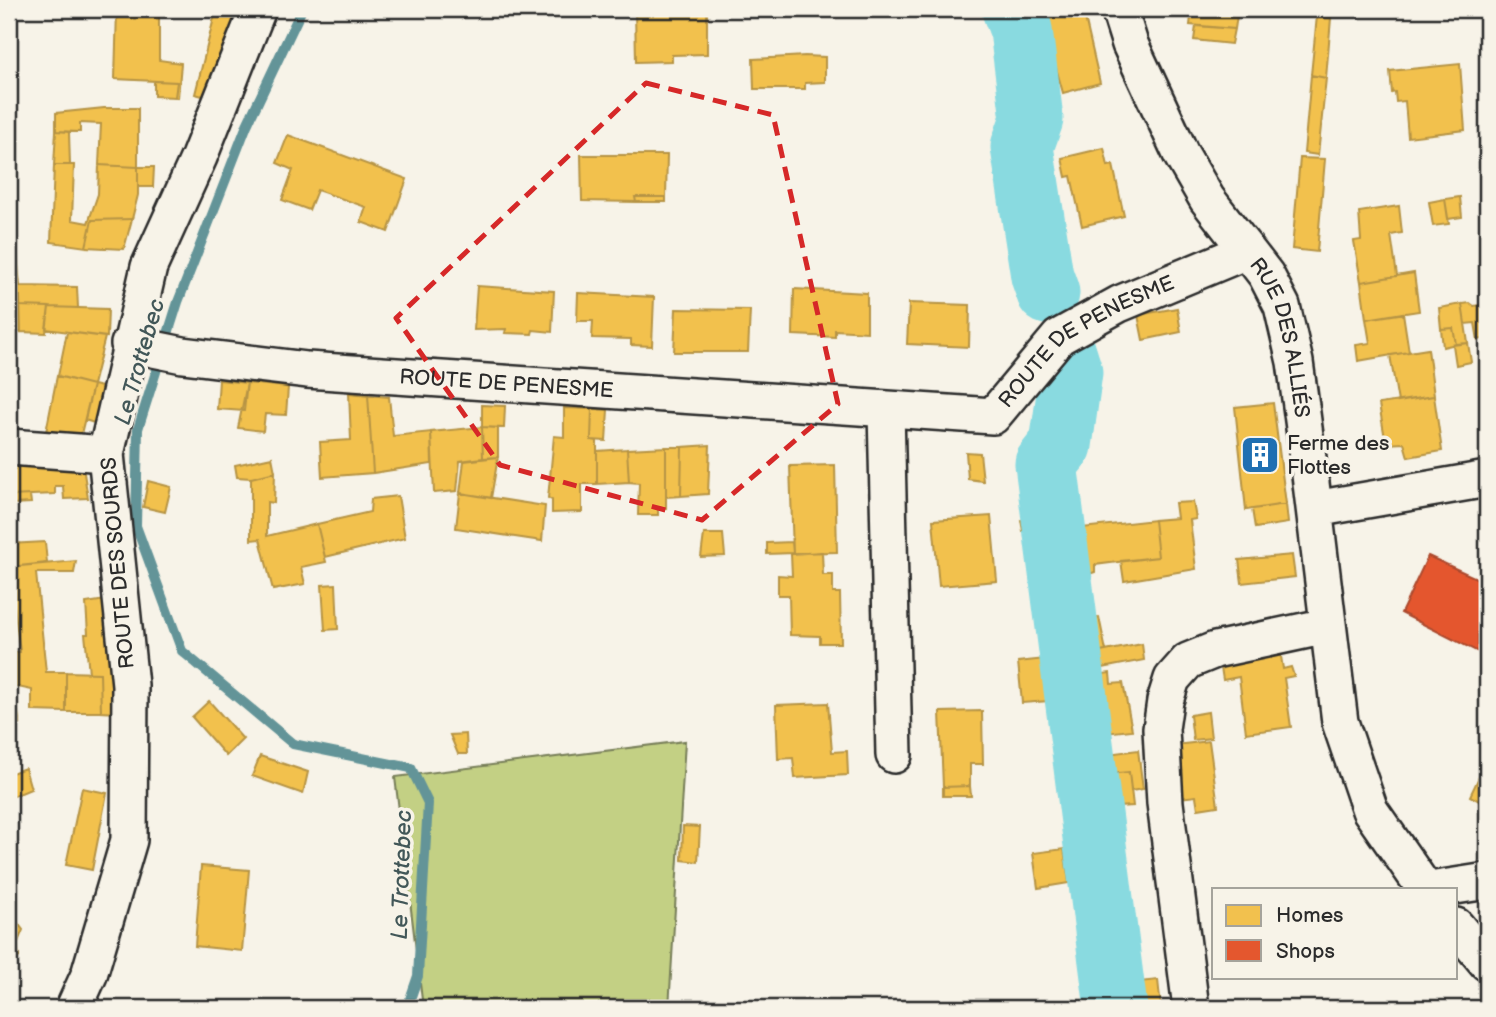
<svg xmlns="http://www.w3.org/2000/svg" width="1496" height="1017" font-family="'Balsamiq Sans',sans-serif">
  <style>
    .green { fill: #c3d084; stroke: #777e58; stroke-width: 2 }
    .homes { fill: #f2c14e; stroke: #b69444; stroke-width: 2 }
    .shops { fill: #e4572e; stroke: #ac4a2d; stroke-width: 2 }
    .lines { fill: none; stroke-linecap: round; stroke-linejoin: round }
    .stream { stroke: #639498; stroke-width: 10 }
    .river { stroke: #89dae0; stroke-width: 63 }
    .minor-casing { stroke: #2b2b2b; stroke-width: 40 }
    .minor { stroke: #f7f3e8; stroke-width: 35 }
    .marked { fill: none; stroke: #d62828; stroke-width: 5; stroke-dasharray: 14 9; stroke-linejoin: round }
    .labels { text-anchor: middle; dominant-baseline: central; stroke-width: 7; stroke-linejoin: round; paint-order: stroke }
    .street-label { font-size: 21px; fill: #2b2b2b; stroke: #f7f3e8 }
    .poi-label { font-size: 21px; fill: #2b2b2b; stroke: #f7f3e8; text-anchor: start }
    .water-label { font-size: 23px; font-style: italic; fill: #425758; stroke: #f7f3e8 }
  </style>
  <rect width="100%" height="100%" fill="#f7f3e8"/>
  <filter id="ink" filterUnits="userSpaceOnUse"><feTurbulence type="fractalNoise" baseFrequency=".0143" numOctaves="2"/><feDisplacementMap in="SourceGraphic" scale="14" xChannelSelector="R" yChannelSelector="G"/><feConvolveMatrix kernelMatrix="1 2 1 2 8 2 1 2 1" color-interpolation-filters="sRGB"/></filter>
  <g filter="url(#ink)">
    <path class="green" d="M685,741L669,1008H423L395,777Z"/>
    <path class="homes" d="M117,9H159V60L181,63L178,98L175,97L177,82L115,79Z
      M228,9H249L214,99L195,94L216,10L227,12Z
      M635,9H707V54L672,55V61L636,62Z
      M1040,9H1083L1043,20Z
      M1083,9L1100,83L1063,93L1043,20Z
      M1192,9H1238L1235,29L1190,25Z
      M1317,16L1331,18L1326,78L1311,75Z
      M1196,26L1234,29L1231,44L1194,40Z
      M1049,43L1056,66L1048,68L1042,44Z
      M805,56L825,57V82L805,83V89H754L753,59Z
      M1460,64L1465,130L1408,137L1405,101L1396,102L1395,92L1392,93L1390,71Z
      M1311,75L1326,78L1318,155L1304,153Z
      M154,81L177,82L175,97L154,96Z
      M104,108H138V167L99,165L101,124L80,123V132L56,131V113Z
      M56,131L69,132L70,165H54Z
      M288,135L407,179L388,232L361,222L366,207L317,190L309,210L282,200L293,170L277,163Z
      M1104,148L1108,166L1113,165L1124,216L1082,226L1071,176L1066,177L1062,158Z
      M581,155H667L666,197H635L636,202L582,201Z
      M1300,158L1325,159L1317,252L1292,249Z
      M54,165H74L72,220L88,223L98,194L99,165L138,167V195L132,219L92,220L86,247L51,242Z
      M138,167H154L153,187H138Z
      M9,179L15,233L9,234Z
      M635,197H666V202H636Z
      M1460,197L1462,217L1448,219L1445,199Z
      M1445,199L1449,224L1433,226L1429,202Z
      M1399,206L1402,233L1391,235L1397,276L1361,282L1354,241L1361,240L1359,212Z
      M132,219L124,249L86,247L92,220Z
      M15,233L20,286L77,287L78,308L20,306V296L9,297V234Z
      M1414,273L1419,311L1366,319L1361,282Z
      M477,286L554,291L552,332L533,330L532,334L505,333L506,329L474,330Z
      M794,289L867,293V332L835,330V337L793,335Z
      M578,293L654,297L652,346L631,345V339L592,338L593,321H577Z
      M20,296L21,332L9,333V297Z
      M909,303L970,305L969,347L907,344Z
      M1470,303L1474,306L1487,304V338L1478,340L1475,323L1465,324L1462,304Z
      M1462,304L1468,343L1456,344L1453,328L1441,329L1439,308Z
      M20,306L49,307L46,333L21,332Z
      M49,307L108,309L107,337L46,329Z
      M1177,308L1181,332L1143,340L1138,315Z
      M676,309L750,310L748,352H674Z
      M1403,313L1409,352L1358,361L1356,345L1370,343L1366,319Z
      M1453,328L1456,344L1443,347L1441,329Z
      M67,332L105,337L93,385L58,376Z
      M1468,343L1471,362L1456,365L1453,345Z
      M1428,349L1434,396L1398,402L1390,355Z
      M57,376L93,385L80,438L46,432Z
      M219,380L247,383L244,411L217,409Z
      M247,383L288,387L286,415L265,414L263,431L238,428Z
      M93,385L107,388L100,425L85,420Z
      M349,393L368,395L373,473L322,477L320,442L351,440Z
      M368,395L389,397L393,436L431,432L432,464L373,473Z
      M1434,396L1442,451L1408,457L1404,443L1386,444L1379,404Z
      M1273,403L1286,504L1246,510L1235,407Z
      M482,405L505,406L504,428L482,427Z
      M564,408L592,409L591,440L597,441V484H582V512L552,513V500L548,498L554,436L564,437Z
      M592,409L608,410L606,441L591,440Z
      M482,427L498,428V457L483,458Z
      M482,427L483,458L460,461L457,491L434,493L431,432Z
      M710,445L708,494L681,496L682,447Z
      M666,447H682L681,496L666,497Z
      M666,447V508H658V515H638L639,483L629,482L627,449Z
      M627,449L629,482L597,484V451Z
      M966,452L980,453L983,481L968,479Z
      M272,457L275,472L251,478L237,477L235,465Z
      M498,457L491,498L460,493L464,461Z
      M9,459L83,467L88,498L64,499L63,486H55V494L9,496Z
      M835,465L837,552L793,553L790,466Z
      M275,472L274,503L267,502V536L317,524L326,562L301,567L305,584L273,590L260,539L251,540V478Z
      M148,481L171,487L165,512L143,507Z
      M460,493L545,506L542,541L456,528Z
      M30,495L31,503L12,504L11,496Z
      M398,496L405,538L325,557L317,524L370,512L371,499Z
      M1193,502L1196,519L1190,520L1196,569L1124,581L1121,561L1158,557L1154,520L1177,518L1175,503Z
      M1286,504L1288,523L1255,528L1252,509Z
      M991,516L997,581L939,586L933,520Z
      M1038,518L1040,530L1023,531L1021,520Z
      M1072,519L1073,529L1154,520L1158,557L1095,565V572L1089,574L1090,584L1069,586L1060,520Z
      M704,534H723L725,556L701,557Z
      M45,542L47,563L9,567V544Z
      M792,542L793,553L767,554V543Z
      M822,552L823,575H833V593H840L841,643H820V636L790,635L789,595H778V575L792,576L791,554Z
      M1292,555L1295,577L1242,583L1239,560Z
      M76,561L74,573H36L46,672H66V712L32,711V690L13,686V652H20L9,567Z
      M336,584L338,629L325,630L322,585Z
      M106,600L117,713L101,712L100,673H89L85,634H88L86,603Z
      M1099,617L1106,651L1078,656L1074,620Z
      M1142,644L1144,660L1087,671L1084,655Z
      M1280,650L1283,669L1291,667L1294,676L1284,678L1291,727L1246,733L1239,677L1223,680L1220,661Z
      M9,652H13V686L20,724L9,725Z
      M1045,659L1049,701L1022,703L1018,662Z
      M66,672L100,673L101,712H66Z
      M1110,673L1111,684L1123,683L1132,730L1096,734L1086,676Z
      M209,701L243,739L226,756L192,717Z
      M828,703L832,752L847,751L848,775L795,778L793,758L778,759L776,705Z
      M982,711L983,764H970V786L943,787L940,712Z
      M1208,712L1211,738L1193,740L1190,715Z
      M466,734L467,754H458L450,735Z
      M1209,741L1218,806L1198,809L1196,796L1180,798L1176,745Z
      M1138,750L1143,789L1131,791L1129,772L1093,775L1091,756Z
      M260,756L308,772L303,794L252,776Z
      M1487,760V805L1470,796Z
      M25,768L31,789L9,798V774Z
      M1129,772L1133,806L1117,807L1118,819L1103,820L1098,775Z
      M970,786L971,796H943V787Z
      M82,788L107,793L92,870L66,865Z
      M1116,819V826L1120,825L1122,857L1103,859L1099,821Z
      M683,826L700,827L698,862L682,860Z
      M1064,849L1069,883L1038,888L1033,853Z
      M201,866L249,870L242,951L195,946Z
      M9,874H13L17,922L23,930L17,944L19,957L9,965Z
      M1124,889L1127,909L1109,911L1107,890Z
      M1125,909L1128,944L1113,945L1109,911Z
      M1128,944L1133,974L1117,976L1113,945Z
      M1137,974L1139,982L1158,980L1161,1008H1121L1117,976Z"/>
    <path class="shops" d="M1428,556L1487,583L1486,656L1401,613Z"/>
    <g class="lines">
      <path class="stream" d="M302,9L247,125L178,302L138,429L136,526L182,651L293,744L411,768L428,803L418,976L407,1008"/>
      <path class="river" d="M1013,9L1021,30L1032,119L1022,147L1042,276L1048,293
        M1064,350L1071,372L1061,445L1046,464L1116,1008"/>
      <g class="minor-casing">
        <g id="minor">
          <path id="s1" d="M1119,9L1130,44L1181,154L1207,199L1266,275L1282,306L1295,362L1307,450L1340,722L1370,810L1425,889"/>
          <path id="s2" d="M129,344L183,355L307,370L993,416L1059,337L1119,304L1232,257L1245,248"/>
          <path d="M886,410L894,755"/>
          <path d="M9,447L106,454"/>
          <path d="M1315,509L1487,479"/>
          <path d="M1436,889L1487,881"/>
          <path d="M1456,926L1487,963"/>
          <path d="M74,1008L89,975L129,840L130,685L106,454L149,267L199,157L258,9"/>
          <path d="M1191,1008L1165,803L1161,729L1165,701L1172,679L1188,661L1215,650L1327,626"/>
        </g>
      </g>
      <use href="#minor" class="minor"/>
    </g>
  </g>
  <path class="marked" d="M646,83L773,115L838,404L702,520L500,465L396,318Z"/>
  <defs>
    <g id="building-square" transform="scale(2.0125)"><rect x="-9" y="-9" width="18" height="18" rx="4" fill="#1f6fb2" stroke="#f7f3e8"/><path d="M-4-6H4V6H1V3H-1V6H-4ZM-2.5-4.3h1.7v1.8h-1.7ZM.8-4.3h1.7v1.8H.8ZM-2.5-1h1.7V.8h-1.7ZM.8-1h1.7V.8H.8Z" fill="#fff"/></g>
  </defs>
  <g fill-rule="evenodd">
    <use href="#building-square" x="1260" y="455"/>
  </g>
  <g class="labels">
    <g class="street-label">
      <text stroke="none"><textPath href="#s1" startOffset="371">RUE DES ALLIÉS</textPath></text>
      <text stroke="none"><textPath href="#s2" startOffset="990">ROUTE DE PENESME</textPath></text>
      <text stroke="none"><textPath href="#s2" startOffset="380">ROUTE DE PENESME</textPath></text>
      <text transform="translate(118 563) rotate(-95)">ROUTE DES SOURDS</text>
    </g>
    <g class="poi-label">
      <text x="1287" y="443">Ferme des<tspan x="1287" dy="24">Flottes</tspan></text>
    </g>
    <g class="water-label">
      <text transform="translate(140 362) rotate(-74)">Le Trottebec</text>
      <text transform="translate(402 875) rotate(-88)">Le Trottebec</text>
    </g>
  </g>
  <rect width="1496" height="1017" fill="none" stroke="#f7f3e8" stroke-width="35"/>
  <rect x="18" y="18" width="1461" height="982" fill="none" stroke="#2b2b2b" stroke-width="2.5" filter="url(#ink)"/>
  <rect x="1212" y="888" width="245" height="91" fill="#f7f3e8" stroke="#a5a39c" stroke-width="2"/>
  <rect x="1226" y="905" width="35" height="21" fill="#f2c14e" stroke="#a5a39c" stroke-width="2"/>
  <text x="1276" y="922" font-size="21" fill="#2b2b2b">Homes</text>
  <rect x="1226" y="940" width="35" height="21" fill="#e4572e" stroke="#a5a39c" stroke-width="2"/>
  <text x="1276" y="958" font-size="21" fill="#2b2b2b">Shops</text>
</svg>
